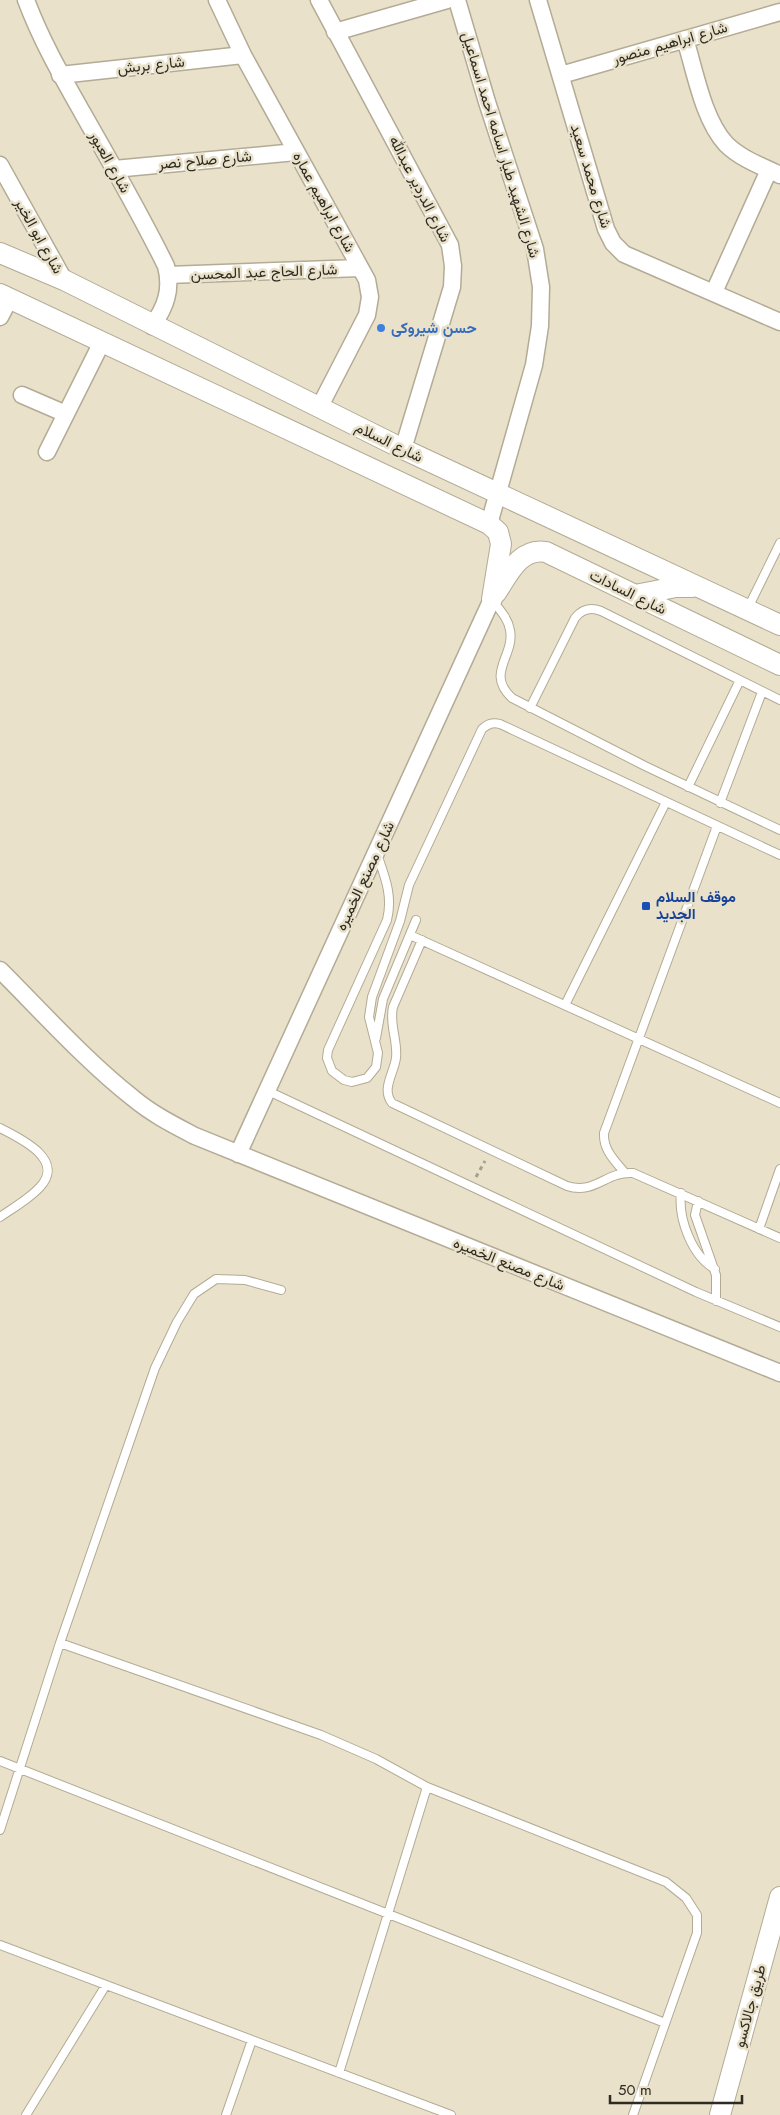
<svg xmlns="http://www.w3.org/2000/svg" width="780" height="2115" font-family="Jost,Vazirmatn,sans-serif">
  <style>
    .lines { fill: none; stroke-linecap: round; stroke-linejoin: round }
    .service-casing { stroke: #b3ab95; stroke-width: 10 }
    .minor-casing { stroke: #b3ab95; stroke-width: 19 }
    .tertiary-casing { stroke: #b3ab95; stroke-width: 22 }
    .path { stroke: #a59f8d; stroke-width: 3; stroke-dasharray: 4 4; stroke-linecap: butt }
    .service { stroke: #fff; stroke-width: 8 }
    .minor { stroke: #fff; stroke-width: 16 }
    .tertiary { stroke: #fff; stroke-width: 20 }
    .shop-dot { fill: #3f7fe0; stroke: #e9e1ca; stroke-width: 2 }
    .transit-dot { fill: #1a4fb4; stroke: #e9e1ca; stroke-width: 2 }
    .labels { text-anchor: middle; dominant-baseline: central; stroke-width: 5; stroke-linejoin: round; paint-order: stroke }
    .street-label { font-size: 15px; fill: #2e2b22; stroke: #e9e1ca }
    .shop-label { font-size: 15px; font-weight: bold; fill: #366cbe; stroke: #e9e1ca; text-anchor: start }
    .transit-label { font-size: 15px; font-weight: bold; fill: #164399; stroke: #e9e1ca; text-anchor: start }
  </style>
  <rect width="100%" height="100%" fill="#e9e1ca"/>
  <g class="lines">
    <g class="service-casing">
      <path id="service" d="M492,600C499,609 508,618 510,630C515,656 485,673 512,698L645,766L780,830
        M748,608L780,543
        M530,708L575,618C582,609 591,607 601,611L780,700
        M688,787L739,682
        M720,803L762,692
        M377,854C385,877 393,896 387,920L328,1050L327,1058L332,1071L344,1080L352,1082L367,1078L376,1067L378,1053L369,1017L372,997L400,921L409,885L482,729C488,724 492,722 500,724L780,855
        M410,935L780,1103
        M422,940L393,1007C389,1025 398,1040 396,1058C394,1073 381,1089 392,1103L567,1186C595,1195 606,1171 633,1173L780,1238
        M565,1005L666,802
        M376,1038L383,999L416,920
        M266,1090L696,1292L780,1327
        M0,1128C19,1138 66,1159 40,1187C29,1199 13,1208 0,1217
        M625,1173C615,1161 603,1150 604,1133L717,826
        M681,1193C678,1219 692,1256 715,1269
        M698,1201L695,1215L716,1275V1301
        M759,1229L780,1169
        M60,1643L321,1735L376,1759L427,1787L666,1882L686,1898L697,1915V1933L633,2115
        M0,1761L665,2023
        M0,1830L60,1643L155,1368L177,1322L194,1294L216,1279L245,1280L281,1290
        M0,1945L451,2115
        M339,2073L427,1787
        M26,2115L106,1985
        M226,2115L252,2040"/>
    </g>
    <g class="minor-casing">
      <path id="minor" d="M26,0C41,40 61,75 82,112C111,163 140,213 166,266C172,289 166,307 152,326
        M217,0L243,55L367,280L370,297L367,315L319,408
        M319,0L450,245L453,266L452,287L403,449
        M457,0L487,102L535,249L541,287L540,326L534,365L489,524
        M538,0L606,229L613,243L624,254L780,322
        M335,32L447,0
        M685,39C695,71 703,119 726,144C741,159 762,166 780,175
        M60,75L243,55
        M561,75L780,12
        M0,165L64,280
        M114,169L296,152
        M168,275L360,268
        M714,292L769,170
        M0,317L10,298
        M22,395L66,414
        M47,452L102,342
        M0,970C42,1012 87,1062 133,1098C152,1114 174,1125 195,1136L780,1373
        M238,1154L492,599"/>
    </g>
    <g class="tertiary-casing">
      <path id="tertiary" d="M0,253L64,280L403,449L780,625
        M0,294L489,524L498,532L501,544L492,599
        M496,593C508,575 520,547 546,552L780,665
        M635,595L676,587H693
        M720,2115L780,1897"/>
    </g>
    <path class="path" d="M476,1177L485,1161"/>
    <use href="#service" class="service"/>
    <use href="#minor" class="minor"/>
    <use href="#tertiary" class="tertiary"/>
  </g>
  <circle class="shop-dot" cx="381" cy="328" r="5"/>
  <rect class="transit-dot" x="641" y="901" width="10" height="10" rx="2.5"/>
  <g class="labels">
    <g class="street-label">
      <text transform="translate(670 43) rotate(-16)">شارع ابراهيم منصور</text>
      <text transform="translate(151 65) rotate(-6)">شارع بربش</text>
      <text transform="translate(501 145) rotate(73)">شارع الشهيد طيار اسامه احمد اسماعيل</text>
      <text transform="translate(205 160) rotate(-5)">شارع صلاح نصر</text>
      <text transform="translate(110 162) rotate(61)">شارع العبور</text>
      <text transform="translate(591 176) rotate(73)">شارع محمد سعيد</text>
      <text transform="translate(420 189) rotate(63)">شارع الدردير عبدالله</text>
      <text transform="translate(324 202) rotate(61)">شارع ابراهيم عماره</text>
      <text transform="translate(39 236) rotate(61)">شارع ابو الخير</text>
      <text transform="translate(264 272) rotate(-2)">شارع الحاج عبد المحسن</text>
      <text transform="translate(389 442) rotate(26)">شارع السلام</text>
      <text transform="translate(628 592) rotate(26)">شارع السادات</text>
      <text transform="translate(365 876) rotate(-65)">شارع مصنع الخميره</text>
      <text transform="translate(509 1264) rotate(22)">شارع مصنع الخميره</text>
      <text transform="translate(750 2006) rotate(-75)">طريق جالاكسو</text>
    </g>
    <g class="shop-label">
      <text x="391" y="328">حسن شيروكى</text>
    </g>
    <g class="transit-label">
      <text x="656" y="897">موقف السلام<tspan x="656" dy="17">الجديد</tspan></text>
    </g>
  </g>
  <path d="M610 2095v8h132v-8" fill="none" stroke="#2e2b22" stroke-width="2.5"/>
  <text x="618" y="2095" font-size="15" fill="#2e2b22" stroke="#e9e1ca" stroke-width="4" paint-order="stroke">50 m</text>
</svg>
